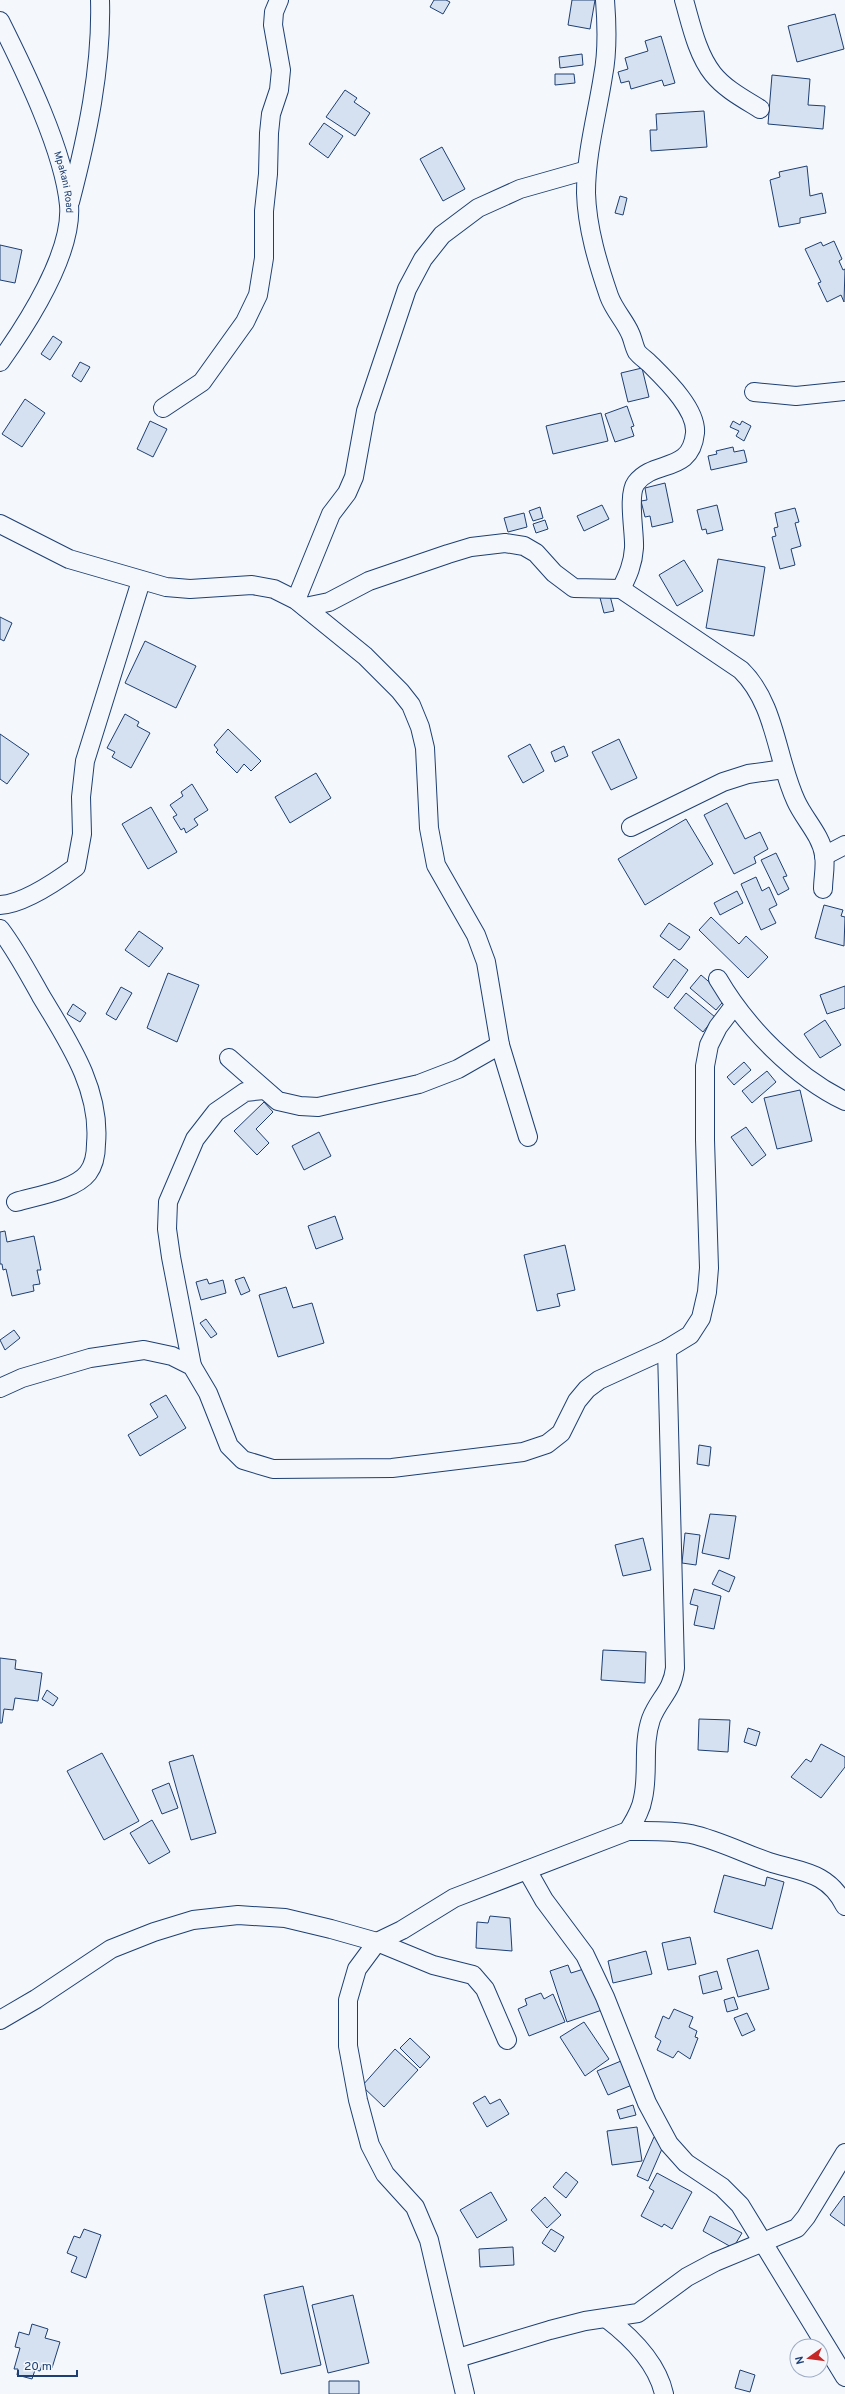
<svg xmlns="http://www.w3.org/2000/svg" width="845" height="2394" font-family="Overpass,sans-serif">
  <style>
    .building { fill: #d5e0f0; stroke: #1d3f73 }
    .lines { fill: none; stroke-linecap: round; stroke-linejoin: round }
    .minor-casing { stroke: #1d3f73; stroke-width: 20 }
    .minor { stroke: #f4f7fb; stroke-width: 18 }
    .labels { text-anchor: middle; dominant-baseline: central; stroke-width: 3; stroke-linejoin: round; paint-order: stroke }
    .street-label { font-size: 10px; fill: #1d3f73; stroke: #f4f7fb }
  </style>
  <rect width="100%" height="100%" fill="#f4f7fb"/>
  <path class="building" d="M434,0H446L450,2L443,14L430,7Z
    M572,0H595L590,29L568,25Z
    M835,14L844,49L797,62L788,26Z
    M661,36L675,83L664,86L662,80L631,89L629,81L621,83L618,72L628,69L625,58L648,51L645,41Z
    M582,54L583,65L560,68L559,57Z
    M555,74H574L575,83L555,85Z
    M772,75L810,79L808,105L825,106L823,129L768,124Z
    M345,90L357,98L354,102L370,113L355,136L326,117Z
    M704,111L707,147L651,151L650,130H657L656,114Z
    M324,123L343,136L328,158L309,144Z
    M442,147L465,189L443,201L420,159Z
    M807,166L810,196L822,193L826,213L800,218V223L779,227L770,180L780,177L779,172Z
    M620,196L627,198L623,215L615,213Z
    M834,241L842,259L839,261L843,270L845,269L844,302L841,295L827,302L818,283L821,282L805,249L821,242L823,246Z
    M0,245L22,250L15,283L0,280Z
    M53,336L62,342L50,360L41,354Z
    M80,362L90,367L81,382L72,376Z
    M642,368L649,397L628,402L621,373Z
    M25,399L45,413L22,447L2,434Z
    M627,406L634,426L631,427L634,436L615,442L605,414Z
    M601,413L608,441L553,454L546,426Z
    M150,421L167,429L153,457L137,449Z
    M733,421L740,425L742,421L751,426L744,441L736,436L739,431L730,427Z
    M733,447L734,452L744,450L747,462L711,470L708,456L717,454L716,451Z
    M665,483L673,522L652,527L650,516L645,517L641,501L647,500L645,488Z
    M602,505L609,519L584,531L577,516Z
    M717,505L723,530L707,534L706,529L702,530L697,510Z
    M540,507L543,518L533,521L529,511Z
    M795,508L799,522L795,523L801,546L791,549L795,565L780,569L772,537L776,536L774,528L778,527L775,513Z
    M524,513L527,527L508,532L504,518Z
    M545,520L548,529L536,533L533,524Z
    M718,559L765,567L754,636L706,628Z
    M684,560L703,591L677,606L659,575Z
    M609,592L614,611L604,613L599,594Z
    M0,617L12,623L4,641L0,639Z
    M145,641L196,666L176,708L125,683Z
    M125,714L139,722L137,726L150,733L131,768L112,757L115,752L107,748Z
    M228,729L261,761L251,771L244,764L237,773L216,752L218,750L214,745Z
    M0,734L29,754L7,784L0,779Z
    M619,739L637,778L611,790L592,752Z
    M530,744L544,771L523,783L508,756Z
    M564,746L568,756L555,762L551,752Z
    M316,773L331,798L290,823L275,797Z
    M192,784L208,810L194,819L198,825L186,833L184,828L181,830L173,817L177,815L170,805L183,796L181,792Z
    M727,803L745,839L760,832L768,849L754,857L756,863L734,874L704,815Z
    M151,807L177,852L148,869L122,824Z
    M686,819L713,864L645,905L618,859Z
    M776,853L787,876L783,877L789,889L778,895L761,860Z
    M756,877L762,891L769,887L777,905L769,909L776,923L761,930L741,884Z
    M737,891L743,903L720,915L714,903Z
    M824,905L843,910L841,916L845,917L844,946L815,938Z
    M711,917L739,944L746,936L768,957L748,978L699,930Z
    M669,923L690,937L681,949L679,950L660,936Z
    M139,931L163,948L149,967L125,950Z
    M674,959L688,970L668,998L653,987Z
    M168,973L199,985L177,1042L147,1028Z
    M701,975L727,997L716,1010L690,988Z
    M845,986V1008L827,1014L820,995Z
    M121,987L132,993L116,1020L106,1014Z
    M686,993L715,1017L703,1032L674,1008Z
    M73,1004L86,1013L80,1022L67,1014Z
    M825,1020L841,1045L820,1058L804,1034Z
    M744,1062L751,1070L734,1085L727,1077Z
    M767,1071L776,1082L752,1103L742,1091Z
    M800,1090L812,1141L777,1149L764,1098Z
    M264,1102L273,1112L256,1129L269,1143L257,1155L234,1131Z
    M746,1127L766,1155L752,1166L731,1137Z
    M319,1132L331,1156L304,1170L292,1146Z
    M335,1216L343,1239L316,1249L308,1226Z
    M5,1231L7,1242L34,1236L41,1270H37L40,1284L33,1285L34,1291L12,1296L6,1269L3,1270L2,1264H0V1232Z
    M565,1245L575,1290L557,1294L560,1306L537,1311L524,1255Z
    M244,1277L250,1291L241,1295L235,1280Z
    M207,1279L209,1284L223,1280L226,1293L201,1300L196,1282Z
    M286,1287L293,1308L312,1303L324,1343L278,1357L259,1295Z
    M206,1319L217,1334L211,1338L200,1323Z
    M14,1330L20,1338L5,1350L0,1340Z
    M166,1395L186,1428L140,1456L128,1435L158,1417L150,1404Z
    M699,1445L711,1447L709,1466L697,1464Z
    M710,1514L736,1516L729,1559L702,1553Z
    M685,1533L700,1535L696,1565L682,1563Z
    M643,1538L651,1570L623,1576L615,1545Z
    M719,1570L735,1577L729,1592L712,1584Z
    M694,1589L721,1596L714,1629L694,1625L698,1606L690,1604Z
    M603,1650L646,1652L645,1683L601,1680Z
    M0,1658L16,1660L15,1669L42,1673L38,1701L15,1698L13,1710L4,1709L2,1723H0Z
    M47,1690L58,1698L53,1706L42,1699Z
    M699,1719L730,1720L728,1752L698,1750Z
    M748,1728L760,1732L756,1746L744,1742Z
    M821,1744L845,1757V1767L821,1798L791,1777L806,1759L811,1762Z
    M102,1753L139,1821L104,1840L67,1771Z
    M193,1755L216,1833L191,1840L169,1762Z
    M169,1783L178,1808L162,1814L152,1790Z
    M152,1820L170,1852L149,1864L130,1833Z
    M724,1875L765,1886L767,1877L784,1882L772,1929L714,1912Z
    M490,1916L510,1918L512,1951L476,1948L477,1922L488,1923Z
    M690,1937L696,1964L668,1970L662,1943Z
    M758,1950L769,1989L738,1997L727,1959Z
    M646,1951L652,1974L613,1983L608,1961Z
    M568,1965L571,1973L587,1968L602,2010L567,2022L550,1971Z
    M717,1971L722,1989L703,1994L699,1976Z
    M541,1993L544,1999L553,1994L565,2022L529,2036L518,2009L527,2005L525,1999Z
    M734,1997L738,2009L727,2012L724,2000Z
    M674,2009L693,2017L689,2027L697,2031L695,2037L698,2038L690,2059L678,2051L673,2058L657,2050L661,2041L655,2037L663,2016L669,2019Z
    M747,2013L755,2030L742,2036L734,2018Z
    M584,2022L609,2059L585,2076L560,2037Z
    M410,2038L430,2057L420,2068L400,2048Z
    M395,2049L418,2070L384,2107L362,2086Z
    M621,2061L632,2085L608,2095L597,2071Z
    M485,2096L490,2104L500,2099L509,2114L487,2127L473,2103Z
    M633,2105L636,2115L620,2119L617,2110Z
    M637,2127L642,2161L612,2165L607,2131Z
    M654,2137L665,2142L648,2181L637,2176Z
    M566,2172L578,2182L566,2198L553,2187Z
    M657,2173L692,2192L672,2229L664,2224L662,2227L641,2216L654,2191L649,2188Z
    M491,2192L507,2220L477,2238L460,2210Z
    M844,2196L845,2197V2226L830,2215Z
    M545,2197L561,2215L547,2228L531,2210Z
    M710,2216L742,2233L733,2248L703,2231Z
    M84,2229L101,2235L86,2278L71,2272L77,2257L67,2253L74,2236L80,2238Z
    M551,2229L564,2237L555,2252L542,2243Z
    M513,2247L514,2265L480,2267L479,2249Z
    M303,2286L321,2365L281,2374L264,2295Z
    M353,2295L369,2363L328,2373L312,2305Z
    M32,2324L48,2329L45,2338L60,2342L52,2368L42,2365L40,2371L35,2370L32,2379L17,2375L18,2369H14L20,2348L15,2347L19,2332L29,2335Z
    M740,2370L755,2375L750,2392L735,2388Z
    M329,2381H359V2394H329Z"/>
  <g class="lines">
    <g class="minor-casing">
      <g id="minor">
        <path d="M605,0C607,25 608,51 603,76C597,115 586,153 586,193C587,228 598,264 609,296C614,310 625,321 630,333C633,339 634,347 637,352C640,356 646,360 649,363C665,379 697,409 695,433C691,474 654,459 636,483C627,495 635,533 634,548C633,564 628,575 621,589"/>
        <path d="M684,0C691,24 697,54 713,74C725,89 744,99 760,109"/>
        <path id="s1" d="M0,21C25,71 64,151 69,205C73,253 27,324 0,362"/>
        <path d="M70,202C87,137 102,68 100,0"/>
        <path d="M754,392L796,396L845,391"/>
        <path d="M163,408L202,382L245,322L258,295L264,258V211L268,174L269,133L271,114L279,90L281,70L273,25L274,12L279,0"/>
        <path d="M0,524L69,559L166,587L190,589L252,585L274,589L296,600L365,656L400,691L411,705L420,727L425,748L429,828L436,865L476,935L486,962L500,1045L528,1137"/>
        <path d="M296,600L331,514L347,493L354,477L366,411L407,289L423,259L442,235L478,208L520,189L587,170"/>
        <path d="M305,607L329,602L369,581L448,554L471,547L505,543L524,546L536,553L554,573L574,588L621,589L741,670C776,704 776,758 796,801C804,819 821,835 824,855C826,866 823,878 823,889"/>
        <path d="M631,827L723,782L748,774L784,769"/>
        <path d="M824,856L845,845"/>
        <path d="M0,905C24,904 57,881 76,867L82,834L81,797L85,761L141,581"/>
        <path d="M0,929C16,950 28,973 41,996C68,1041 101,1089 96,1144C96,1153 94,1165 88,1173C75,1190 36,1196 16,1202"/>
        <path d="M718,979C746,1027 795,1077 845,1101"/>
        <path d="M229,1058L278,1101L300,1106L318,1107L419,1084L458,1069L500,1045"/>
        <path d="M192,1366L171,1257L167,1229L168,1202L195,1139L216,1112L245,1092L264,1090"/>
        <path d="M0,1388L22,1378L90,1358L144,1350L172,1356L192,1366L208,1393L229,1446L243,1460L273,1469L392,1468L523,1452L547,1444L561,1433L577,1401L587,1389L599,1380L667,1349L690,1335L701,1318L707,1292L709,1268L705,1140V1066L709,1045L718,1027L734,1006"/>
        <path d="M628,1831C634,1821 641,1811 643,1798C649,1772 642,1745 651,1719C659,1698 672,1692 675,1668L667,1349"/>
        <path d="M527,1870L544,1900L585,1955L605,1997L647,2103L669,2144L686,2163L722,2187L740,2205L845,2377"/>
        <path d="M0,2020L36,1999L111,1949L154,1932L193,1920L238,1915L285,1918L331,1929L377,1942L433,1965L473,1975L485,1989L507,2040"/>
        <path d="M606,2318C631,2337 657,2362 664,2394"/>
        <path d="M458,2358L550,2330L585,2321L638,2313L687,2277L715,2262L797,2228L806,2217L845,2153"/>
        <path d="M465,2394L429,2240L415,2207L385,2174L370,2145L358,2100L348,2046V2000L357,1969L377,1942L402,1930L454,1898L628,1831C649,1831 670,1830 691,1834C718,1840 743,1853 769,1862C800,1872 828,1871 845,1906"/>
      </g>
    </g>
    <use href="#minor" class="minor"/>
  </g>
  <g class="labels">
    <g class="street-label">
      <text stroke="none"><textPath href="#s1" startOffset="174">Mpakani Road</textPath></text>
    </g>
  </g>
  <g transform="translate(809 2358) rotate(256)"><circle r="19" fill="#f4f7fb" stroke="#9eadc5"/>
  <path d="M0-3L7 15L0 10L-7 15Z" fill="#c62828"/>
  <text y="-6" font-size="11" font-weight="bold" text-anchor="middle" fill="#1d3f73">N</text>
  </g>
  <path d="M18 2370v6h59v-6" fill="none" stroke="#1d3f73" stroke-width="2"/>
  <text x="24" y="2370" font-size="12" fill="#1d3f73" stroke="#f4f7fb" stroke-width="3" paint-order="stroke">20 m</text>
</svg>
